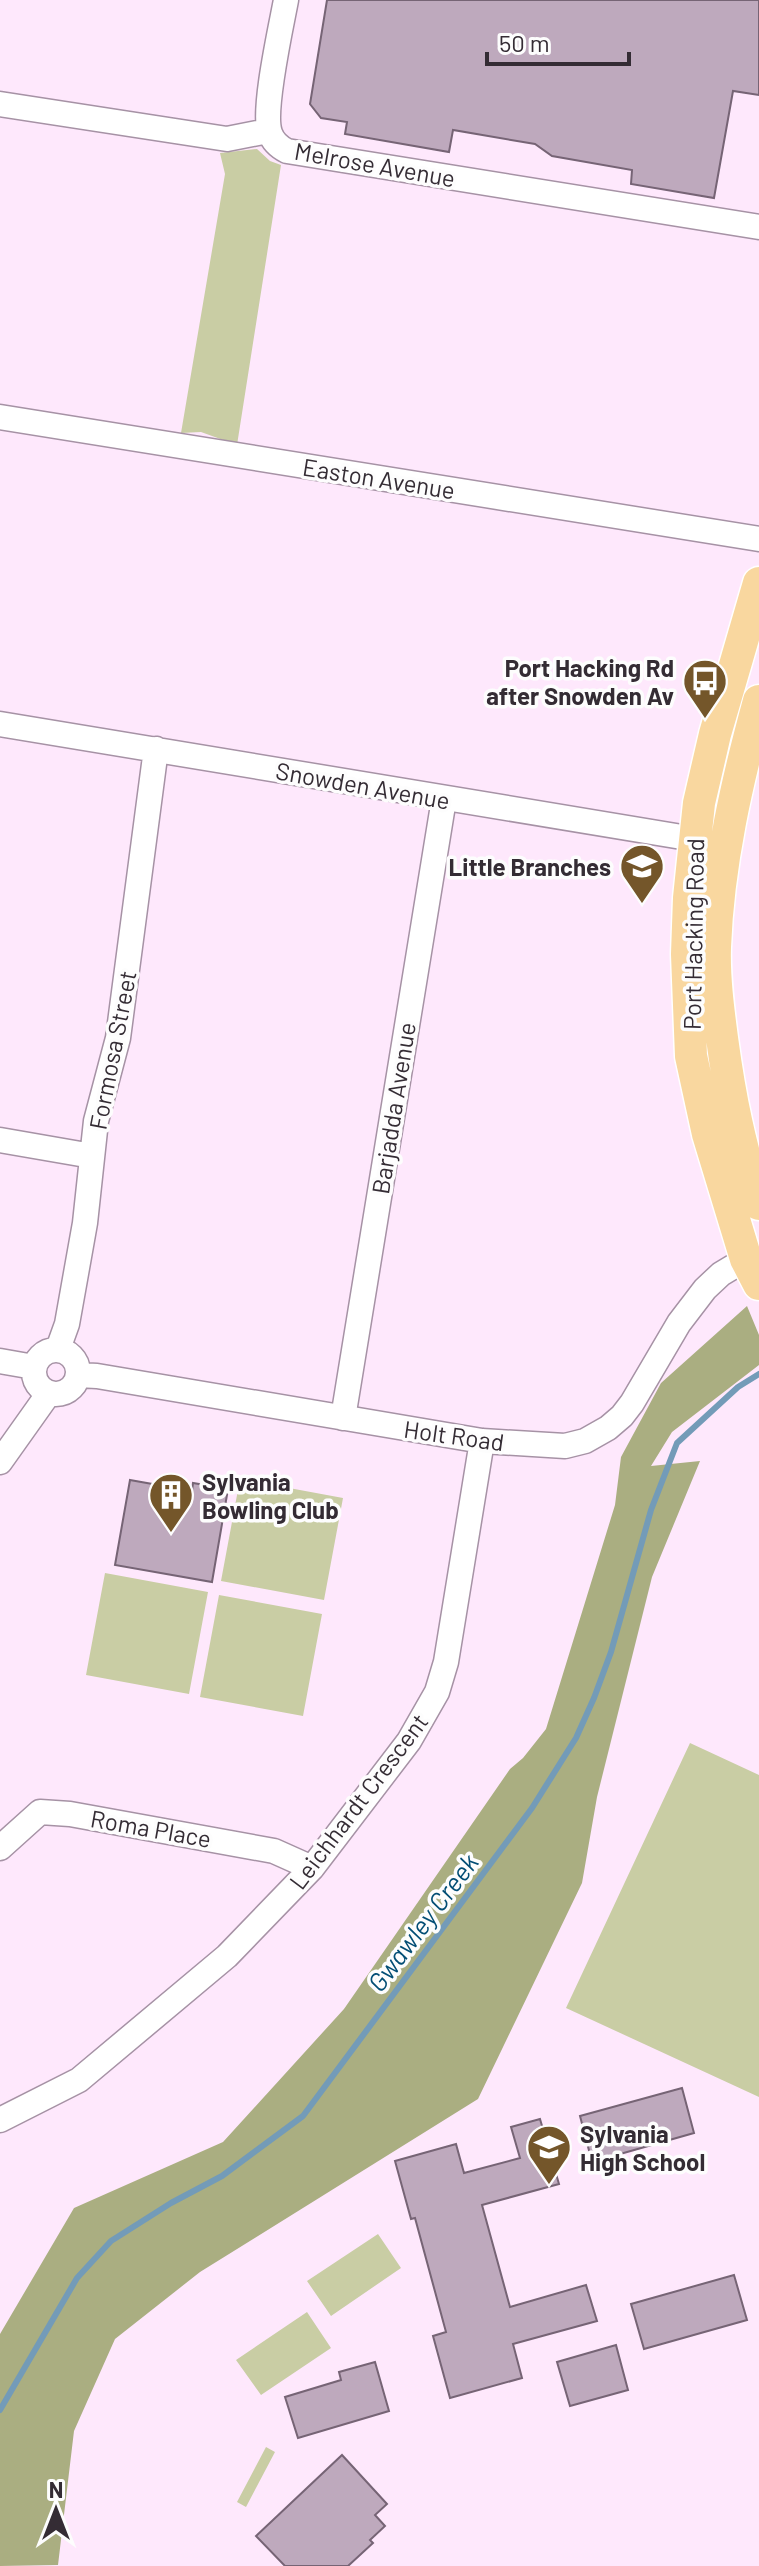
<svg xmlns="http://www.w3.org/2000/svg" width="759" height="2566" font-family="Barlow,sans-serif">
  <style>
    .green { fill: #c9cda4 }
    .forest { fill: #aaae81 }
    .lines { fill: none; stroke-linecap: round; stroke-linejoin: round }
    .stream { stroke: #739bb8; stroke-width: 6 }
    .building { fill: #bea9bd; stroke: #766475; stroke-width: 2 }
    .minor-casing { stroke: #a692a5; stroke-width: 27 }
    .major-casing { stroke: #fff; stroke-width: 35 }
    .minor { stroke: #fff; stroke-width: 24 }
    .major { stroke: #f9d79f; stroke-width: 32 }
    .labels { text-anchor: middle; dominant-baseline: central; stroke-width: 7; stroke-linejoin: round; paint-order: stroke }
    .street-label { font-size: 24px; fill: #342c34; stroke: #fdfdfd }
    .poi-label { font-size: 24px; font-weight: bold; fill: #342c34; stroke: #fdfdfd; text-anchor: end }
    .water-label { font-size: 26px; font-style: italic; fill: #034e75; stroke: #fdfdfd }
  </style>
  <rect width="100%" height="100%" fill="#fee8fc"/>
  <path class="green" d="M257,149L270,161L281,165L237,445L201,432L181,433L225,174L220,153Z
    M240,1479L343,1498L324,1600L221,1581Z
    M105,1573L208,1592L189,1694L86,1675Z
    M219,1595L322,1614L303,1716L200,1697Z
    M690,1743L759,1775V2097L566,2008Z
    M378,2234L401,2268L331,2316L307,2281Z
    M307,2312L331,2348L261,2395L236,2360Z
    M266,2447L275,2452L246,2507L237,2502Z"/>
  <path class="forest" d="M747,1306L759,1335V1365L672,1432L651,1466L700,1461L652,1577L597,1797L582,1883L478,2099L200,2272L115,2339L74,2431L58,2565L0,2566V2334L74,2208L223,2142L344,2009L510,1769L523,1758L546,1729L615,1505L621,1457L661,1383Z"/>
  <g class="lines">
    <path class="stream" d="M0,2410L77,2278L111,2241L171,2203L222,2176L303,2116L532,1808L576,1738L594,1698L611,1652L651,1510L677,1443L738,1387L759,1374"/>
  </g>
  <path class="building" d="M327,0H759V95L733,91L714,198L631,184L632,170L552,156L535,144L453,130L449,152L345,134L347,122L321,118L310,104Z
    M130,1480L192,1491L193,1483L228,1489L212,1582L115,1565Z
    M682,2088L694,2133L592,2162L580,2116Z
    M540,2119L559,2184L482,2205L510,2307L586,2285L597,2321L513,2344L522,2378L450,2398L433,2336L446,2332L415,2218L411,2219L395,2161L456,2144L464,2173L520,2158L511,2127Z
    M734,2275L747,2320L644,2349L631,2304Z
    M616,2345L628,2390L570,2406L557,2362Z
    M375,2362L389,2411L298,2438L285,2397L341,2380L339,2372Z
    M342,2455L387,2504L375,2515L385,2526L370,2540L373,2543L348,2566H285L256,2536Z"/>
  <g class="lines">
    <g class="minor-casing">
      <path id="minor" d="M286,0C281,27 262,111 270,133C273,142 279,147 287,151L759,227
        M0,104L227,139L268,131
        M0,417L759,539
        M0,724L712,842
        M0,1140L92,1156
        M58,1349L67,1324L85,1223L96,1121L118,1038L156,749
        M34 1372a22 22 0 1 1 44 0a22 22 0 1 1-44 0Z
        M0,1361L34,1367
        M78,1375L97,1376L482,1441L565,1446L585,1441L608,1428L622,1416L632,1403L679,1323L705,1289L721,1274L746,1259
        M343,1418L444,799
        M0,1462L49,1393
        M0,1848L40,1812L70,1814L274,1851L312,1868
        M0,2120L79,2080L227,1956L312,1868L409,1741L437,1692L446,1662L482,1441"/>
    </g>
    <g class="major-casing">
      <path id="major" d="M759,583L715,734L699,803L689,898L687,954L691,1056L708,1134L746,1259L759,1284
        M759,701C737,781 718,864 715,947C714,977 718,1008 722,1038C730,1098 740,1147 759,1204"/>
    </g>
    <use href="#minor" class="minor"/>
    <use href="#major" class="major"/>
  </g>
  <defs>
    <g id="bus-pin" transform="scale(2.3)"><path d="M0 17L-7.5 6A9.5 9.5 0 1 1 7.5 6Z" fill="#74562a" stroke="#fdfdfd"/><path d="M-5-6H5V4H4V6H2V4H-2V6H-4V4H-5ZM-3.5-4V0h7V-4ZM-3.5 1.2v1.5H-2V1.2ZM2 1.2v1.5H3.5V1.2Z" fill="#fff"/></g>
    <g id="school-pin" transform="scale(2.3)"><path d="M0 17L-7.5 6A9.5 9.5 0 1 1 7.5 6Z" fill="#74562a" stroke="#fdfdfd"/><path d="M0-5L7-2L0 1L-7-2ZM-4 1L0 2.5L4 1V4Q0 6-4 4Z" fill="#fff"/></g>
    <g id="building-pin" transform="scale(2.3)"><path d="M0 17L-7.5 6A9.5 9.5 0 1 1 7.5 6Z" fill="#74562a" stroke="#fdfdfd"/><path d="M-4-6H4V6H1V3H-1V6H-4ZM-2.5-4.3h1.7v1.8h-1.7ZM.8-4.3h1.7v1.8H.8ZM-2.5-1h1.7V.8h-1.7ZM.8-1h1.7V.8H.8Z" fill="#fff"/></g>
  </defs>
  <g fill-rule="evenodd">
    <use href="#bus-pin" x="705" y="681"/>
    <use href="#school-pin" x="642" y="866"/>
    <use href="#building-pin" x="171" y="1495"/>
    <use href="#school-pin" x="549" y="2147"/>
  </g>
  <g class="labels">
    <g class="street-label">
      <text transform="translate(375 164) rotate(10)">Melrose Avenue</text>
      <text transform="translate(379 478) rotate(9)">Easton Avenue</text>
      <text transform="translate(363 785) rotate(10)">Snowden Avenue</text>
      <text transform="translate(693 934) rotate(-89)">Port Hacking Road</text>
      <text transform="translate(112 1050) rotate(-79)">Formosa Street</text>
      <text transform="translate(393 1108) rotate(-81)">Barjadda Avenue</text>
      <text transform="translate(454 1435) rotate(8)">Holt Road</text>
      <text transform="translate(358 1801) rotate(-53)">Leichhardt Crescent</text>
      <text transform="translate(151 1828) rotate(10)">Roma Place</text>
    </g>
    <g class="poi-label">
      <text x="674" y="667">Port Hacking Rd<tspan x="674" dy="28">after Snowden Av</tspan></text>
      <text x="611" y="866">Little Branches</text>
      <text x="202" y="1481" text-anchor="start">Sylvania<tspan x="202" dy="28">Bowling Club</tspan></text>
      <text x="580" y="2133" text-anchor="start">Sylvania<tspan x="580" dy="28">High School</tspan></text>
    </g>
    <g class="water-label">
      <text transform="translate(422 1922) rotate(-53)">Gwawley Creek</text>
    </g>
  </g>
  <g transform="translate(56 2510)" stroke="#fdfdfd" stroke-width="6" paint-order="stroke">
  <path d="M0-6L14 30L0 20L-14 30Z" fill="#342c34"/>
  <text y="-12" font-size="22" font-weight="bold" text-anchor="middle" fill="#342c34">N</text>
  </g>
  <path d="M487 52v12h142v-12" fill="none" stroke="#342c34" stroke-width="4"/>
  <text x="499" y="52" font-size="24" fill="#342c34" stroke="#fdfdfd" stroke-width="6" paint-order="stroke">50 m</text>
</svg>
